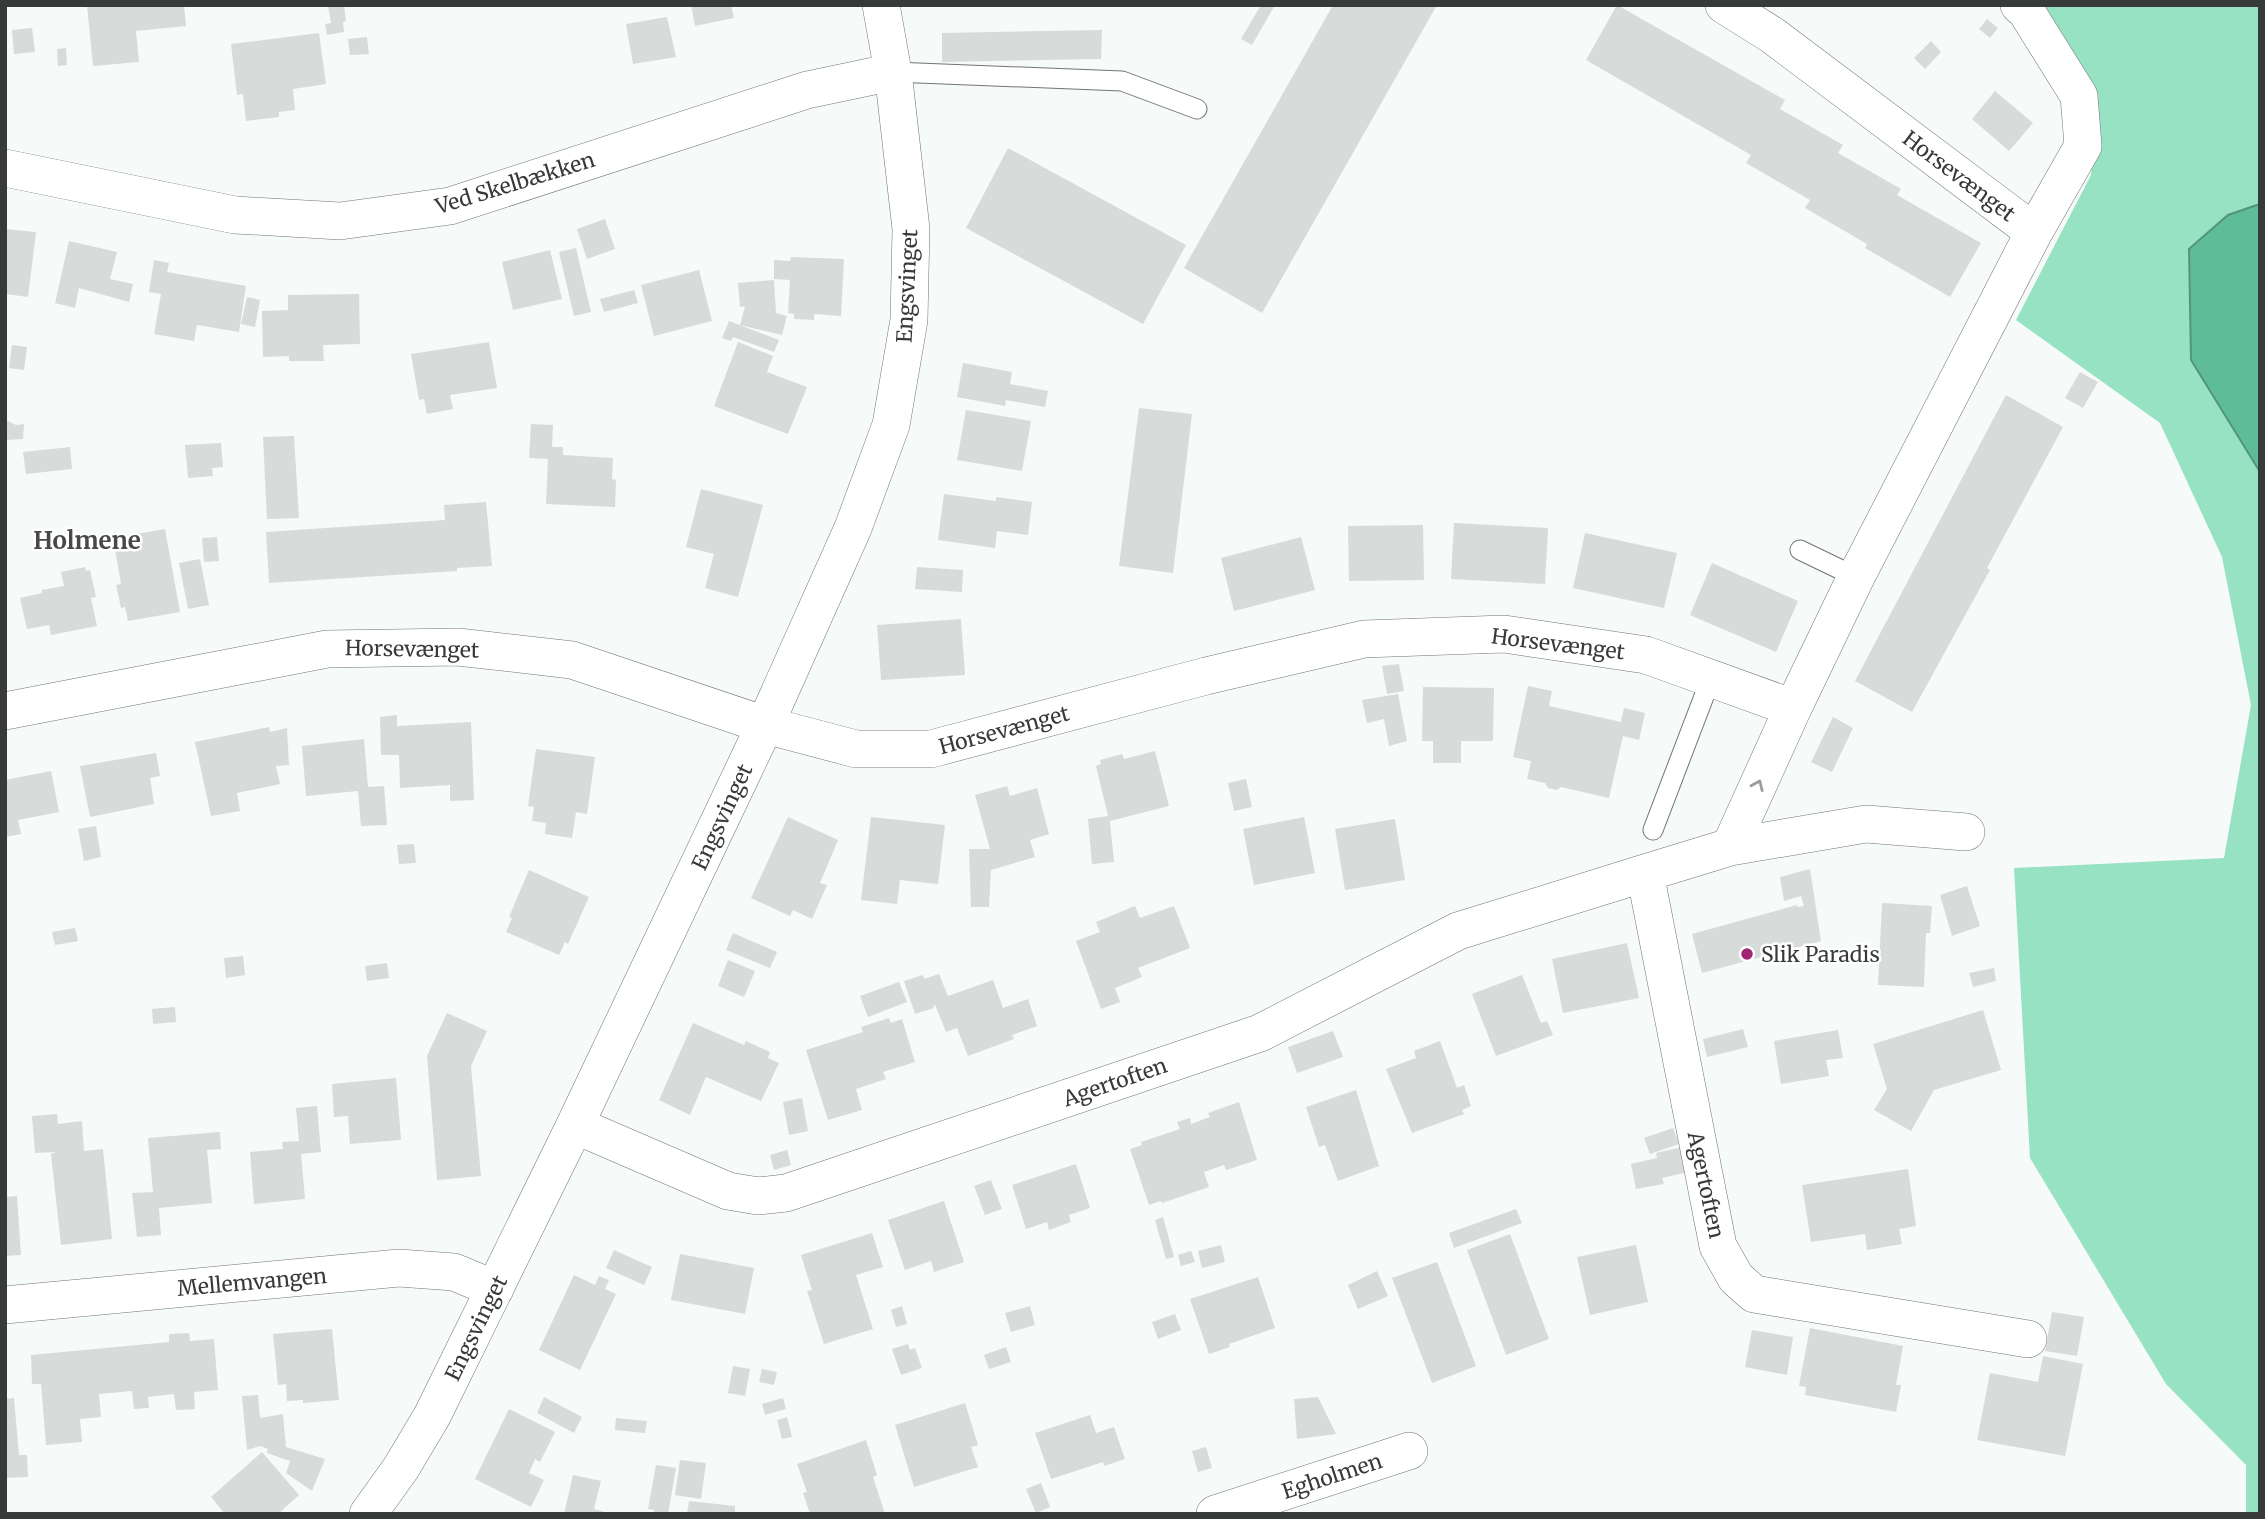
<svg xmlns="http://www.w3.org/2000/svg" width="2265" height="1519" font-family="Merriweather,serif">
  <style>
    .green { fill: #96e2c3 }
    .water { fill: #5ebc99; stroke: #53957c; stroke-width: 2 }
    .building { fill: #d7dcda }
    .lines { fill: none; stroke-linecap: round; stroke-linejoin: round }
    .lane-casing { stroke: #717573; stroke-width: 21 }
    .street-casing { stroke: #717573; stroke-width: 38 }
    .lane { stroke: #fff; stroke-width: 19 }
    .street { stroke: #fff; stroke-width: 37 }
    .oneway { stroke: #9c9c9c }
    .poi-dot { fill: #a32375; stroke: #fff; stroke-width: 2.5 }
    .labels { text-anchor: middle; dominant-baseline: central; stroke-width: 5; stroke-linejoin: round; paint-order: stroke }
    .street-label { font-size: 21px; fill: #383a39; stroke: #fff }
    .poi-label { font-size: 21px; fill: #383a39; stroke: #fff; text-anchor: start }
    .quarter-label { font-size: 24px; font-weight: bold; fill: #464947; stroke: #fff }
  </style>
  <rect width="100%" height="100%" fill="#f6faf8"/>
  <path class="green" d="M2033,5H2260V1514H2246V1465L2166,1384L2030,1158L2014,868L2224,858L2251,705L2222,557L2160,423L2016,320L2091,175L2096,93Z"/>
  <path class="water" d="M2260,204V472L2191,360L2189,249L2228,215Z"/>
  <path class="building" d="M87,5H184L186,26L136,31L139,62L93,66Z
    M344,5L346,21L343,22L344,32L327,35L325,24L331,23L328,6Z
    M691,5H731L734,18L695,26Z
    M1261,5H1275L1252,45L1241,39Z
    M1333,5H1437L1262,313L1184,268Z
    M1617,5L1785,100L1780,109L1843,145L1838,153L1901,189L1897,195L1981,243L1950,297L1865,248L1867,244L1805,208L1810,200L1746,163L1751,155L1586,60Z
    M667,17L676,57L633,64L626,24Z
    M1987,19L1998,28L1990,38L1979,29Z
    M32,28L35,52L14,54L12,30Z
    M1102,30L1101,59L942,62V33Z
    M319,33L326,84L293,89L295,110L279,112V117L246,121L243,94L237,95L231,44Z
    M367,37L369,54L350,55L348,39Z
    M1931,41L1941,52L1925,69L1914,58Z
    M66,48L67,65L58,66L57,49Z
    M1995,91L2033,123L2009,151L1972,119Z
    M1008,148L1186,245L1143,324L966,228Z
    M605,219L615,249L587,259L577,229Z
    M5,229L36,232L28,297L5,294Z
    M69,241L117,252L110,279L133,284L129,302L79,288L75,308L55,303Z
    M576,248L591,312L574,316L559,252Z
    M550,250L562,299L513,310L502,262Z
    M791,257L844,259L841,316L814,314V320L794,319V314L788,313L790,280L774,279V260L790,261Z
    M154,260L169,263L167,272L246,286L239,332L197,325L194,341L154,334L161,294L149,292Z
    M699,270L712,321L654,336L641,285Z
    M774,280L776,313L787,316L782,335L740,325L745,306L740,307L738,283Z
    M634,290L638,303L604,312L600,299Z
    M359,294L360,344L323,345L324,361H289V356L263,357L262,311L288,310V295Z
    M247,297L260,300L255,327L241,324Z
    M729,321L779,340L774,352L733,337L731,341L722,338Z
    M489,342L497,388L450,395L453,409L427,414L424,399L419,400L411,354Z
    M738,342L773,356L767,372L807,387L788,434L714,406Z
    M12,345L27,347L24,370L9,368Z
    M963,363L1012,372L1010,384L1048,391L1045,407L1006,400L1005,406L957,397Z
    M2080,372L2098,382L2083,408L2065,398Z
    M2006,395L2063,427L1987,568L1990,570L1912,712L1855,681Z
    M1139,408L1192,414L1173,573L1119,566Z
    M966,410L1031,421L1022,471L957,460Z
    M8,421L16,425L24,424L23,439L5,440V422Z
    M531,424L553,425L552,447H563V455L613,458L612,479L616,480L615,507L546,504L548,459L529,458Z
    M294,436L299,518L267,519L263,437Z
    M221,443L223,467L212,468L213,476L188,478L185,445Z
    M70,447L72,469L26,474L23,452Z
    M701,489L763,505L738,597L705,588L714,554L686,547Z
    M944,494L996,501V497L1032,502L1028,535L997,531L995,548L938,540Z
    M486,502L492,566L457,568V571L269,583L266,532L445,520L444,505Z
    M1454,523L1548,528L1545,584L1451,579Z
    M1423,525L1424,580L1349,581L1348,526Z
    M165,529L180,612L128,621L125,607L121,608L116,585L121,584L113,538Z
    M1585,533L1677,553L1664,608L1573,588Z
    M217,537L219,561L204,562L202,538Z
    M1301,537L1315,590L1234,611L1221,558Z
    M200,559L209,605L188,609L179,563Z
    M1712,563L1798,601L1776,652L1690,615Z
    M85,567L86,571L90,570L96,597L91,598L97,626L51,635L49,625L27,629L20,598L42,593V590L64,586L61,572Z
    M917,567L963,570L962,592L915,589Z
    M961,619L965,675L881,680L877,625Z
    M1399,664L1404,691L1387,694L1382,666Z
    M1528,686L1552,691L1549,706L1621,722L1624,708L1645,713L1639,740L1623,736L1609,798L1561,787L1557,790L1548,788L1545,783L1527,779L1531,761L1513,757Z
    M1423,687L1494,688L1493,741H1461V763H1433V741H1422Z
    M1398,694L1407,741L1389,746L1384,719L1367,723L1362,700Z
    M397,715V726L471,722L474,800L450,801V785L400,788L399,755H381L380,717Z
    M1833,717L1853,728L1832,772L1811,762Z
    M269,727L270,732L287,728L289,765L276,766L280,784L237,793L240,811L211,816L195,742Z
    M364,739L368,787L384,786L387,825L361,826L358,791L306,796L302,746Z
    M536,749L595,757L587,814L576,812L572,838L545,834L546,823L532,821L534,807L528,806Z
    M1155,751L1169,806L1110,821L1114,862L1092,864L1088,819L1108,816L1096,766L1101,764L1100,760L1122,754L1124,759Z
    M156,753L160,776L150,778L154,804L90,817L80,766Z
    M51,771L59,812L18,820L21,834L5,837V780Z
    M1246,779L1252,807L1234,811L1228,783Z
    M1007,786L1010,796L1037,788L1049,834L1030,840L1035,857L991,870L989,907H971L969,849H990L975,795Z
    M788,817L838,840L820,883L827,885L812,919L793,910L790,916L751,898Z
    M871,817L945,825L938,884L900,880L897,904L861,900Z
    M1304,817L1315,873L1254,885L1243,829Z
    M1395,819L1405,880L1345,890L1335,829Z
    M96,826L101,857L84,861L78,829Z
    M414,844L416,863L399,864L397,845Z
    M1810,869L1821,941L1702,973L1692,934L1797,905V907L1804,906L1801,896L1784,901L1780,877Z
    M529,870L589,897L568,944L565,942L559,955L506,932L512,918L509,917Z
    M1967,886L1980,926L1952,936L1940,895Z
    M1882,903L1932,906L1930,933H1926L1924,987L1878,985Z
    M1135,906L1140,918L1174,906L1190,948L1138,968L1142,977L1115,988L1120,1002L1101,1009L1076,941L1100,932L1096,922Z
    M75,928L78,941L55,945L52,932Z
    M733,933L777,952L770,968L726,950Z
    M1627,943L1639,998L1563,1013L1552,959Z
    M243,956L245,975L226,978L224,958Z
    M728,960L755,971L744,997L718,986Z
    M387,963L389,978L367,981L365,966Z
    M1994,968L1996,981L1973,987L1969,973Z
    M939,974L948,996L993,980L1003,1008L1028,999L1037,1026L1012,1035L1014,1039L968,1056L957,1028L946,1032L935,1005L933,1006L934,1008L915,1014L904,981L923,975L924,979Z
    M1522,975L1541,1023L1547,1021L1553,1035L1496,1056L1472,994Z
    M899,982L907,1002L868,1017L860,996Z
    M175,1007L176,1022L153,1024L152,1009Z
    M1983,1010L2001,1070L1934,1090L1911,1131L1874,1110L1887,1089L1873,1044Z
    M447,1013L487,1031L471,1066L481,1176L437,1180L427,1056Z
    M889,1018L891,1023L902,1019L915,1062L883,1072L886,1079L856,1089L862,1110L828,1120L806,1050L863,1032L861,1027Z
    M693,1023L744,1045L746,1041L770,1052L768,1058L779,1063L761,1101L706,1077L690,1115L659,1100Z
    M1743,1029L1748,1047L1707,1057L1703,1039Z
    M1838,1030L1843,1058L1826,1060L1829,1076L1781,1084L1774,1041Z
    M1333,1031L1343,1057L1297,1073L1288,1047Z
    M1440,1041L1457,1088L1464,1085L1471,1106L1462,1110L1464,1114L1412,1133L1386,1069L1416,1058L1414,1051Z
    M396,1078L401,1140L350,1144L348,1116L334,1117L332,1084Z
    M1356,1090L1379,1166L1338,1181L1325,1145L1319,1147L1306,1107Z
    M802,1098L808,1131L789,1135L783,1102Z
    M1239,1102L1257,1160L1226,1170L1224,1165L1204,1172L1209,1187L1162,1203L1161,1201L1149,1205L1130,1149L1142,1145L1141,1142L1180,1129L1177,1122L1190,1118L1191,1124L1210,1117L1208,1113Z
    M317,1106L321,1152L301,1154L305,1199L254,1204L250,1152L283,1149L282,1142L299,1141L296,1108Z
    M57,1114L58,1124L82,1121L84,1151L103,1149L112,1239L61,1245L51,1154L56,1152L35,1153L32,1116Z
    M1673,1128L1679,1144L1650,1154L1644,1138Z
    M220,1132L221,1149L207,1150L212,1203L159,1208L161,1235L137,1237L132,1193L153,1192L148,1138Z
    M1683,1147L1688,1172L1662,1178L1664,1184L1636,1189L1631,1164L1657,1158L1656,1153Z
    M787,1150L791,1165L774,1170L770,1155Z
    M1076,1164L1090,1208L1069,1215L1071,1222L1049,1230L1047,1222L1026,1229L1012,1185Z
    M1908,1169L1916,1226L1899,1229L1902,1244L1867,1250L1865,1234L1811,1242L1802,1185Z
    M991,1180L1002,1209L985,1215L974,1186Z
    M17,1196L21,1255L5,1256V1197Z
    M944,1201L964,1262L934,1272L931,1261L905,1270L888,1220Z
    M1516,1209L1522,1223L1454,1248L1449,1233Z
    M1163,1217L1174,1257L1166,1259L1155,1220Z
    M872,1233L883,1267L856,1275L873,1329L824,1344L807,1291L812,1290L801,1255Z
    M1510,1234L1549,1339L1506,1355L1467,1250Z
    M1221,1245L1225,1262L1202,1268L1198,1251Z
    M1636,1245L1648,1302L1590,1315L1577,1257Z
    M614,1250L652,1267L644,1285L606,1268Z
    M1191,1251L1195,1262L1181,1266L1178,1255Z
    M680,1254L754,1268L745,1314L671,1300Z
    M1437,1262L1476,1366L1432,1383L1392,1278Z
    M1377,1271L1388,1296L1358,1309L1348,1285Z
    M574,1275L595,1285L599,1276L609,1280L605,1289L616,1294L580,1370L539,1350Z
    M1258,1277L1275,1328L1229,1344L1230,1347L1209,1354L1190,1299Z
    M902,1306L907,1324L896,1327L891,1310Z
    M1030,1306L1035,1325L1011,1332L1005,1313Z
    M2052,1312L2084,1317L2077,1356L2045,1351Z
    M1175,1314L1181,1330L1158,1339L1152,1322Z
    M1810,1328L1903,1346L1896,1385H1901L1896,1412L1805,1395L1806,1387L1799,1386Z
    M332,1329L339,1400L303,1403V1400L287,1401L286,1384L278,1385L273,1334Z
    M1752,1330L1793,1337L1787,1375L1745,1367Z
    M189,1333L190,1341L214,1339L218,1390L194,1392L195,1409L176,1410L174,1394L148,1397L149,1408L134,1409L132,1391L99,1394L101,1417L80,1419L82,1442L46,1445L41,1384H32L31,1355L169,1342V1334Z
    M908,1344L910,1350L915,1348L922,1368L901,1375L892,1349Z
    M1006,1347L1011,1362L989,1369L984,1355Z
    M2043,1356L2083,1364L2065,1456L1977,1440L1990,1373L2038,1382Z
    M733,1366L750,1369L745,1396L728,1393Z
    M762,1369L777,1372L774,1385L759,1382Z
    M258,1395L260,1418L283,1414L286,1447L325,1459L312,1491L286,1473L290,1461L267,1453L268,1449L260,1446L247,1450L242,1396Z
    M544,1397L582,1417L574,1433L537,1413Z
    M1318,1397L1336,1434L1297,1439L1294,1399Z
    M14,1398L19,1455H27L28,1477L5,1478V1399Z
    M783,1398L786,1409L765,1415L762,1404Z
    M965,1403L978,1445L971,1447L978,1467L914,1487L895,1425Z
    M509,1409L555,1432L540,1462L535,1459L529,1473L544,1480L531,1507L475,1479Z
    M1090,1415L1096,1433L1114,1427L1125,1459L1104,1466L1103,1462L1051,1479L1035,1433Z
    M787,1417L792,1437L782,1439L777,1420Z
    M616,1418L647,1421L645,1433L615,1430Z
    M866,1440L877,1475L873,1477L885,1514H810L803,1493L807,1492L797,1464Z
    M1206,1447L1212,1468L1198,1472L1192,1451Z
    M262,1452L299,1495L278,1514H225L211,1497Z
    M680,1460L706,1463L701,1499L675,1495Z
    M656,1465L676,1468L668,1514H654V1510L648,1509Z
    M573,1475L601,1481L594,1509L612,1514H564Z
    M1041,1483L1050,1507L1036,1513L1026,1489Z
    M689,1501L735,1506V1514H687Z"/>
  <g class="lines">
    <g class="lane-casing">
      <path id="lane" d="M893,72L1122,81L1197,109
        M1800,550L1856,577
        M1653,830L1711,678"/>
    </g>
    <g class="street-casing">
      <path id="street" d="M2019,5L2026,11L2079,96L2083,146L2034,232
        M5,168L235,215L340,221L450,206L807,90L893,72
        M5,711L327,649L458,647L572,660L765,725L856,749H931L1206,676L1364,639L1504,634L1646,655L1793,708L1856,577L2034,232L1772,35L1724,5
        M1730,847L1793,708
        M1645,873L1718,1246L1736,1278L1754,1294L2028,1339
        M575,1125L728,1191L758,1196L786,1193L1260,1033L1458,931L1645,873L1730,847L1866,824L1966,832
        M5,1305L399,1268L454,1272L495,1289
        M368,1514L401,1468L432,1416L575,1125L765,725L853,528L891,425L909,320L911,229L893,72L881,5
        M1215,1514L1409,1451"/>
    </g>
    <use href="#lane" class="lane"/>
    <use href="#street" class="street"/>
  </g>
  <defs><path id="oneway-chevron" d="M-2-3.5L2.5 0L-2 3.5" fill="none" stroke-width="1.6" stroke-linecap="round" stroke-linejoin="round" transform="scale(1.75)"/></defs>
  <use class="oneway" href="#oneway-chevron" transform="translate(1758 785) rotate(-66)"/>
  <circle class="poi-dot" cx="1747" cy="954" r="7"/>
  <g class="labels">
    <g class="street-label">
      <text transform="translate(1959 176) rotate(37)">Horsevænget</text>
      <text transform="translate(515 183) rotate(-17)">Ved Skelbækken</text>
      <text transform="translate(907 286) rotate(-87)">Engsvinget</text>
      <text transform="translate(1558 644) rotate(7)">Horsevænget</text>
      <text transform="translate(412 649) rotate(1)">Horsevænget</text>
      <text transform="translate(1004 730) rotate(-15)">Horsevænget</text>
      <text transform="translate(722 817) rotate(-65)">Engsvinget</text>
      <text transform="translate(1115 1082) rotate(-19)">Agertoften</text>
      <text transform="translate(1706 1185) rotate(78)">Agertoften</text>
      <text transform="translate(252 1282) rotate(-5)">Mellemvangen</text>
      <text transform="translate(476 1328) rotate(-64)">Engsvinget</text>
      <text transform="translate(1332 1476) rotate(-18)">Egholmen</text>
    </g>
    <g class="poi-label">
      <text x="1761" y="954">Slik Paradis</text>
    </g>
    <g class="quarter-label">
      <text x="87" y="540">Holmene</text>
    </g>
  </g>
  <rect width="2265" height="1519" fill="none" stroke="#383a39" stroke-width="14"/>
</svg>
